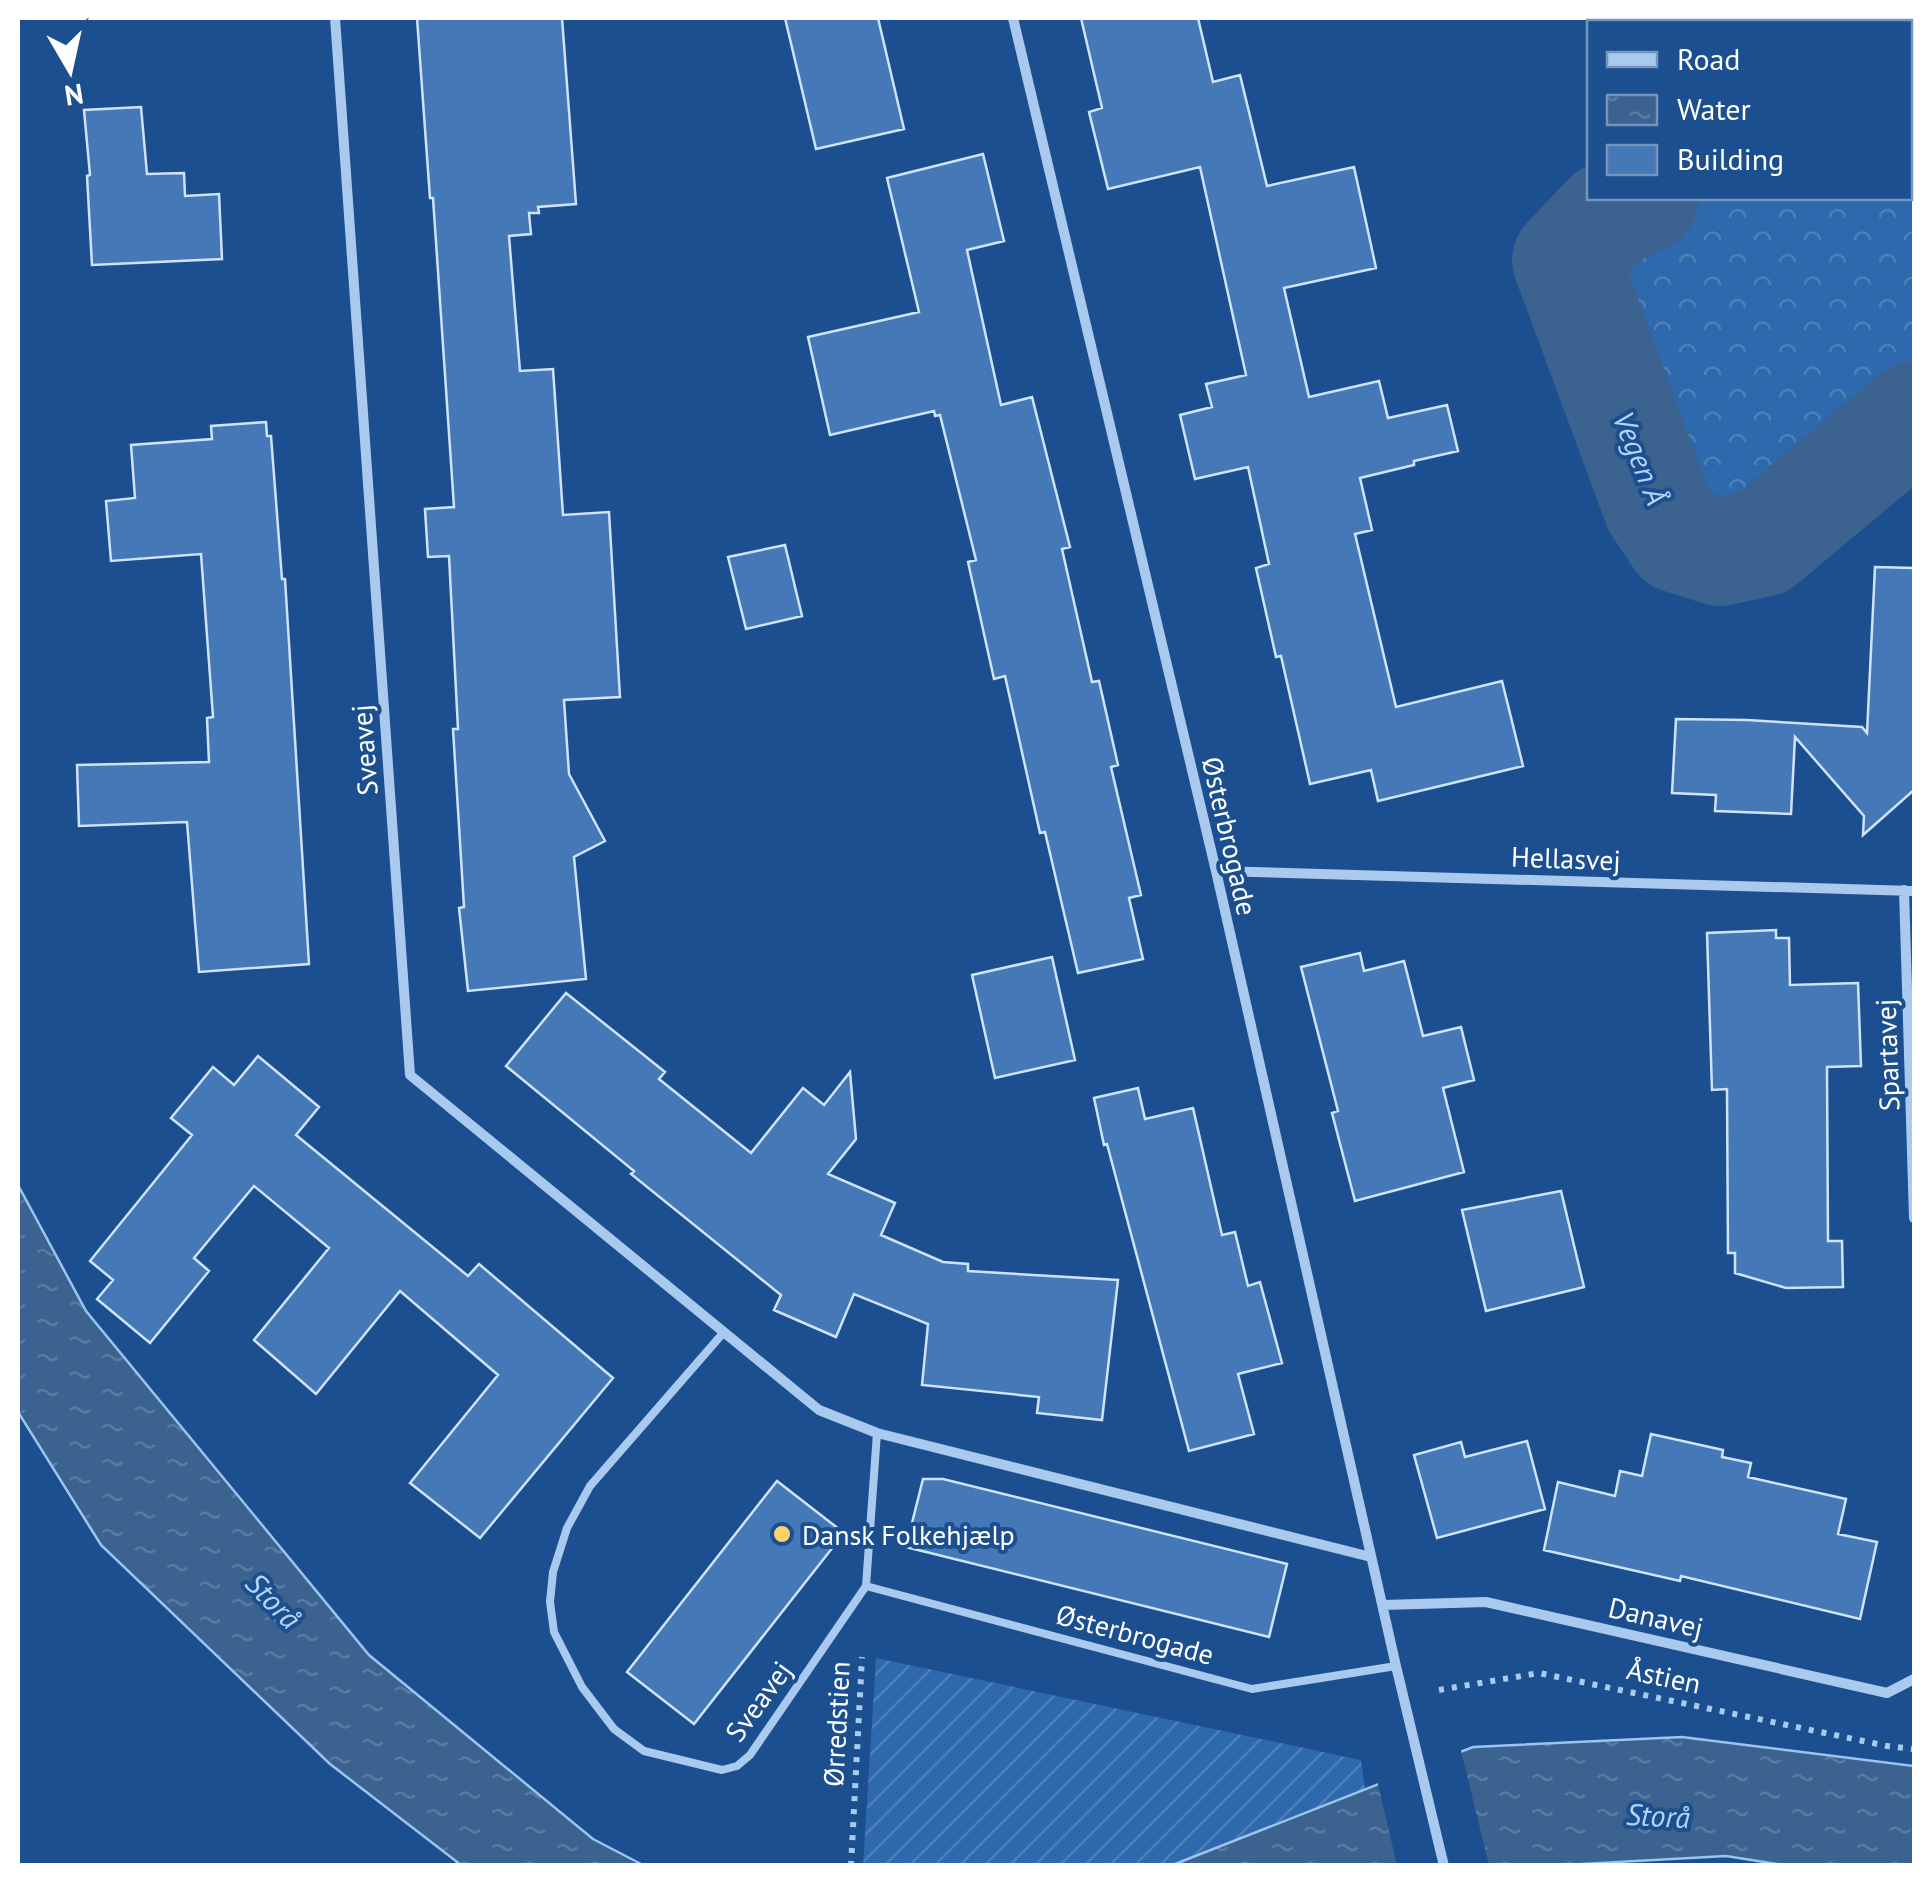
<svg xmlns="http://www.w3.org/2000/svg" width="1932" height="1883" font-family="'PT Sans',sans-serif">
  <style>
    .forest { fill: url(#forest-crowns) }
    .garden { fill: url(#garden-furrows) }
    .water { fill: url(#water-ripples); stroke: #9cc4f0; stroke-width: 2.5 }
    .pier { fill: #1b4f8f }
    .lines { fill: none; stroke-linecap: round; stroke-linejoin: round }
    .river { stroke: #3c6290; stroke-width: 108 }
    .building { fill: #4478b7; stroke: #cfe3fa; stroke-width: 2.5 }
    .path { stroke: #a9c9ee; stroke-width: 6; stroke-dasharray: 5 8; stroke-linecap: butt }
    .lane { stroke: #a9c9ee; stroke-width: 8 }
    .street { stroke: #a9c9ee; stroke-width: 10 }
    .poi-dot { fill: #ffd166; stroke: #1b4f8f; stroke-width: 4 }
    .labels { text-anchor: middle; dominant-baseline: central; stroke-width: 8; stroke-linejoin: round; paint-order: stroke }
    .street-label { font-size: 28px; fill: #fff; stroke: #1b4f8f }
    .poi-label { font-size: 28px; fill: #fff; stroke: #1b4f8f; text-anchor: start }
    .water-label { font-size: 30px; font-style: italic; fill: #b5d3f5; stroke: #1b4f8f }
  </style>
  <defs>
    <pattern id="forest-crowns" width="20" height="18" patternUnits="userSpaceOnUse" patternTransform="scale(2.5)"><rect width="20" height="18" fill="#2e69ad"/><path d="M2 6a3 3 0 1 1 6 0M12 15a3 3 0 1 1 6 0" fill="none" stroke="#4d80b9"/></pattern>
    <pattern id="garden-furrows" width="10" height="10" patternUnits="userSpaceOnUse" patternTransform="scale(2.5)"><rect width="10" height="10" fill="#2e69ad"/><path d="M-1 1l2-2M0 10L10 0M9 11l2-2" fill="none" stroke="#4d80b9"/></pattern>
    <pattern id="water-ripples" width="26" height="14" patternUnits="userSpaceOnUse" patternTransform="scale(2.5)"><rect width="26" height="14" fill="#3c6290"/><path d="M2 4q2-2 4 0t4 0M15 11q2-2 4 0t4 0" fill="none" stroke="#597aa1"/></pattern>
  </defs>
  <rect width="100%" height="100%" fill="#1b4f8f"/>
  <path class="forest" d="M1628,18H1914V436L1760,507L1696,501L1610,288L1659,198H1910V22H1630Z"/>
  <path class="garden" d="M876,1658L1361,1760L1365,1789L1170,1865L863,1866Z"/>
  <path class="water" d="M18,1185L86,1311L369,1655L593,1839L643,1865H461L330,1764L101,1545L18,1412Z
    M1682,1737L1914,1766V1865H1783L1726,1856L1546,1866H1170L1473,1747Z"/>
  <path class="pier" d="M1460,1747L1489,1865H1397L1377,1780Z"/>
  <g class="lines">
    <path class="river" d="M1853,18L1858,22
      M1645,198L1608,216L1566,260L1657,506L1679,539L1720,552L1762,543L1914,416"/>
  </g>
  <path class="building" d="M417,18H562L576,204L538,207L539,213H529L531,234L509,236L520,371L553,369L563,515L609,512L620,697L564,700L569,774L605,841L574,857L586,979L468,991L459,908L464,907L453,729H458L449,556L428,557L425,509L454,507L433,198H430Z
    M785,18H878L904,129L816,149Z
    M1081,18H1198L1213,82L1240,75L1267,186L1354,167L1376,268L1284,288L1309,397L1379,381L1388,418L1447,405L1458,451L1414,461V465L1360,478L1372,530L1355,534L1396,707L1502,681L1523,766L1378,801L1371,770L1310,784L1281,656L1276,657L1256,568L1269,564L1248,467L1195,479L1180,415L1212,407L1206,384L1246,375L1200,167L1108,189L1089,112L1102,108Z
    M141,107L147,174L184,173L185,196L219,194L222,259L92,265L87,176L90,175L84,110Z
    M983,154L1004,241L967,250L1001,405L1032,397L1070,547L1062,549L1092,682L1099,681L1118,765L1111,767L1141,895L1129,898L1143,959L1078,973L1045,832L1040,833L1005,676L994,679L968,562L976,560L940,415L935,416L934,411L830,435L808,337L919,312L887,178Z
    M266,422L267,436H271L282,579H285L309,964L199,972L187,822L79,826L77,765L209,762L207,718L213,717L201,554L111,561L106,501L135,498L131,445L212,439L211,426Z
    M785,545L802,616L746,629L728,557Z
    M1875,567L1914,568V790L1863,835L1864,816L1795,737L1791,814L1715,811L1716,795L1672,793L1676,719L1747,720L1862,727L1867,733Z
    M1776,930V938H1789L1790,985L1858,983L1861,1066L1827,1067L1828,1241H1842L1843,1287L1786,1288L1735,1273V1253H1728L1727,1089L1712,1090L1707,933Z
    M1360,953L1364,971L1404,961L1423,1036L1461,1027L1474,1080L1443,1088L1464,1172L1355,1201L1332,1113L1338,1111L1301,967Z
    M1052,957L1075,1060L995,1078L972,975Z
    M566,993L665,1072L659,1079L751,1153L803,1088L824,1105L850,1072L856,1139L828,1174L895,1203L881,1235L943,1262L968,1264V1271L1118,1280L1102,1420L1037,1413L1039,1397L922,1385L928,1324L854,1294L836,1337L774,1310L781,1295L631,1174L634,1171L506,1066Z
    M258,1056L319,1107L296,1135L468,1276L479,1264L613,1378L480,1538L410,1483L498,1375L400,1291L316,1394L254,1340L329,1248L254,1186L194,1258L209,1271L150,1343L97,1299L113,1280L90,1261L192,1135L171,1118L213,1067L234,1085Z
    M1138,1088L1145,1119L1193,1108L1222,1235L1235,1232L1248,1286L1260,1282L1282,1363L1238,1374L1254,1434L1189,1451L1107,1144L1104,1145L1094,1098Z
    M1561,1191L1584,1287L1486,1311L1462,1210Z
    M1651,1434L1723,1450L1722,1457L1751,1463L1748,1477L1846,1499L1838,1534L1877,1542L1860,1619L1681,1576L1680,1581L1544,1550L1558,1482L1615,1496L1620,1471L1642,1476Z
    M1527,1441L1545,1509L1437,1538L1414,1455L1461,1442L1465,1457Z
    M923,1479H943L1287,1564L1269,1637L906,1547Z
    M777,1481L844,1533L694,1724L627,1672Z"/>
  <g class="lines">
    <path class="path" d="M1439,1690L1539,1673L1887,1746L1914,1749
      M851,1866L862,1657"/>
    <path class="lane" d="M724,1332L590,1486L567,1528L553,1572L550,1602L554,1632L582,1687L614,1729L644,1751L722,1770L737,1766L750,1755L866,1586L877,1433
      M866,1586L1252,1689L1396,1666"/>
    <path class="street" d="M335,18L410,1075L819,1410L877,1433L1371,1557
      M1013,18L1216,871L1396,1666L1444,1866
      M1216,871L1914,891
      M1904,890L1914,1218
      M1383,1605L1486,1602L1887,1693L1914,1679"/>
  </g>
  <circle class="poi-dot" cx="782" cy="1534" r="10"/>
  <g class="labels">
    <g class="street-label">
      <text transform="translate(364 750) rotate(-94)">Sveavej</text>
      <text transform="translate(1230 836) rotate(77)">Østerbrogade</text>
      <text transform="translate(1566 858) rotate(2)">Hellasvej</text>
      <text transform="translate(1887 1055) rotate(-92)">Spartavej</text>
      <text transform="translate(1656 1617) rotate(13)">Danavej</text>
      <text transform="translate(1135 1634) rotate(15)">Østerbrogade</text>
      <text transform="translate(1664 1676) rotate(12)">Åstien</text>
      <text transform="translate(758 1701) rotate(-54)">Sveavej</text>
      <text transform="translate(836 1724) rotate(-87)">Ørredstien</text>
    </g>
    <g class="poi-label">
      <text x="802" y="1534">Dansk Folkehjælp</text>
    </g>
    <g class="water-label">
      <text transform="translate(1641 458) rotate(68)">Vegen Å</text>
      <text transform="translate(274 1600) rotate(46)">Storå</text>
      <text transform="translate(1658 1815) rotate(3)">Storå</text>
    </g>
  </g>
  <rect width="1932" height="1883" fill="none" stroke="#ffffff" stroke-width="40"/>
  <rect x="1587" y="20" width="325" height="180" fill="#1b4f8f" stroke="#7695bc" stroke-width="2.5"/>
  <rect x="1607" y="52" width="50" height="15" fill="#a9c9ee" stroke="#7695bc" stroke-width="2.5"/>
  <text x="1677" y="70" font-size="30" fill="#ffffff">Road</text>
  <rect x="1607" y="95" width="50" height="30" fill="url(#water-ripples)" stroke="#7695bc" stroke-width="2.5"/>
  <text x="1677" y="120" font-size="30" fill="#ffffff">Water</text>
  <rect x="1607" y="145" width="50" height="30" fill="#4478b7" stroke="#7695bc" stroke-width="2.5"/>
  <text x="1677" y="170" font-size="30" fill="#ffffff">Building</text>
  <g transform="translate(70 70) rotate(171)" stroke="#1b4f8f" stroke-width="8" paint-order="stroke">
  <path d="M0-8L18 38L0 25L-18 38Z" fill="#ffffff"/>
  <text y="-15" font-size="28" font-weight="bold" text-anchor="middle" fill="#ffffff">N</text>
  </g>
</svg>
